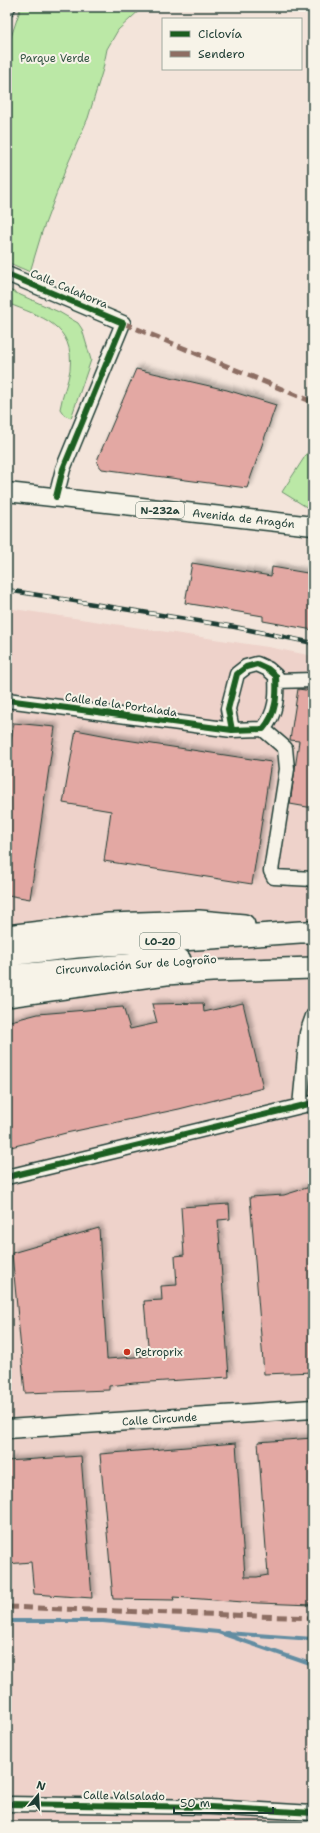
<svg xmlns="http://www.w3.org/2000/svg" width="320" height="1833" font-family="'Shantell Sans',sans-serif">
  <style>
    .built { fill: #eed2ca }
    .green { fill: #bbe8a6; stroke: #6d926d }
    .lines { fill: none; stroke-linecap: round; stroke-linejoin: round }
    .stream { stroke: #628da2; stroke-width: 4 }
    .building { fill: #e3a8a3; stroke: #1f3d34; filter: url(#shadow) }
    .minor-casing { stroke: #1f3d34; stroke-width: 17 }
    .major-casing { stroke: #1f3d34; stroke-width: 21 }
    .highway-casing { stroke: #1f3d34; stroke-width: 24 }
    .minor { stroke: #f7f3e8; stroke-width: 14 }
    .major { stroke: #f7f3e8; stroke-width: 18 }
    .highway { stroke: #f7f3e8; stroke-width: 21 }
    .rail-casing { stroke: #1f3d34; stroke-width: 4.5 }
    .rail { stroke: #f7f3e8; stroke-width: 3; stroke-dasharray: 9; stroke-linecap: butt }
    .quiet { stroke: #8d6e63; stroke-width: 5; stroke-dasharray: 10 5; stroke-linecap: butt }
    .cycleway-casing { stroke: #f7f3e8; stroke-width: 8 }
    .cycleway { stroke: #1b5e20; stroke-width: 6 }
    .poi-dot { fill: #c8321e; stroke: #f7f3e8; stroke-width: 1.5 }
    .labels { text-anchor: middle; dominant-baseline: central; stroke-width: 4; stroke-linejoin: round; paint-order: stroke }
    .shield { fill: #f7f3e8; stroke: #60746a; stroke-width: 1 }
    .shield-label { font-size: 10px; font-weight: bold; fill: #1f3d34 }
    .park-label { font-size: 11px; fill: #365745; stroke: #f7f3e8 }
    .street-label { font-size: 11px; fill: #1f3d34; stroke: #f7f3e8 }
    .poi-label { font-size: 11px; fill: #1f3d34; stroke: #f7f3e8; text-anchor: start }
  </style>
  <defs>
    <filter id="shadow"><feDropShadow dx="3.5" dy="-3.5" stdDeviation="2" flood-color="#0004"/></filter>
  </defs>
  <rect width="100%" height="100%" fill="#f3e4da"/>
  <filter id="ink" filterUnits="userSpaceOnUse"><feTurbulence type="fractalNoise" baseFrequency=".025" numOctaves="2"/><feDisplacementMap in="SourceGraphic" scale="8" xChannelSelector="R" yChannelSelector="G"/><feConvolveMatrix kernelMatrix="1 2 1 2 8 2 1 2 1" color-interpolation-filters="sRGB"/></filter>
  <g filter="url(#ink)">
    <path class="built" d="M7,608L268,647L313,656V1826H7Z"/>
    <path class="green" d="M21,7H143L118,30L107,49L103,69L88,118L66,168L42,232L30,272L7,262V49Z
      M7,289L59,312L78,323L82,329L91,360L71,418L64,415L60,409C62,396 68,383 70,370C75,324 41,317 7,303Z
      M313,444V511L282,492Z"/>
    <g class="lines">
      <path class="stream" d="M7,1621H103L218,1632L313,1665
        M226,1633L313,1639"/>
    </g>
    <path class="building" d="M136,369L227,390L276,405L247,488L102,469L97,463L98,458Z
      M192,563L271,576L272,567L313,574V630L263,621V616L185,603Z
      M298,689L313,691V808L290,804L299,741L290,740Z
      M14,723L55,727L30,899L7,895V761Z
      M76,730L113,737V738L271,762L252,884L104,861L111,811L63,803Z
      M203,1003L204,1012L243,1003L263,1088L179,1109L66,1133L7,1148V1022L38,1014L123,1007L130,1029L157,1023L152,1004Z
      M313,1186V1372L264,1374L250,1197L284,1195Z
      M229,1204L230,1219L218,1220L229,1377L134,1383L109,1386V1390L25,1393L12,1253L99,1228L107,1359L149,1356L144,1301L162,1300L161,1286L177,1285L175,1256L184,1255L181,1207Z
      M313,1438V1605L258,1603L173,1597L174,1600L113,1599L100,1454L236,1443L245,1577H257L268,1575L258,1442Z
      M81,1456L92,1598L34,1594L31,1562L7,1564V1461Z"/>
    <g class="lines">
      <g class="minor-casing">
        <path id="minor" d="M7,9L8,7
          M7,274L123,323L63,469L56,497
          M276,681L313,680
          M7,700L232,730L263,729C277,713 277,695 276,676L268,669L257,664L246,667L237,674L228,709L232,730
          M263,729L285,748L287,769L271,871L274,877L313,879
          M300,1106L307,1033L313,1016
          M7,1177L313,1103
          M7,1804L210,1807L313,1813"/>
      </g>
      <g class="major-casing">
        <g id="major">
          <path id="s1" d="M7,492L313,526"/>
          <path id="s2" d="M7,1429L313,1409"/>
        </g>
      </g>
      <g class="highway-casing">
        <path id="highway" d="M7,936L109,924L199,921L244,925
          M7,955L77,947L300,932H313
          M7,976L180,960
          M7,996L166,974L212,971L313,968"/>
      </g>
      <use href="#minor" class="minor"/>
      <use href="#major" class="major"/>
      <use href="#highway" class="highway"/>
      <g class="rail-casing">
        <path id="rail" d="M7,590L235,627L313,643"/>
      </g>
      <use href="#rail" class="rail"/>
      <path class="quiet" d="M123,323L313,402
        M7,1607L313,1618"/>
      <g class="cycleway-casing">
        <path id="cycleway" d="M7,274L123,323L63,469L56,497
          M7,700L232,730L263,729C277,713 277,695 276,676L268,669L257,664L246,667L237,674L228,709L232,730
          M7,1177L313,1103
          M7,1804L210,1807L313,1813"/>
      </g>
      <use href="#cycleway" class="cycleway"/>
    </g>
  </g>
  <circle class="poi-dot" cx="127" cy="1352" r="4"/>
  <g class="labels">
    <g class="shield">
      <rect x="136" y="502" width="48" height="16" rx="3"/>
      <rect x="140" y="933" width="40" height="16" rx="3"/>
    </g>
    <g class="shield-label">
      <text x="160" y="510">N-232a</text>
      <text x="160" y="941">LO-20</text>
    </g>
    <g class="park-label">
      <text x="55" y="58">Parque Verde</text>
    </g>
    <g class="street-label">
      <text transform="translate(69 289) rotate(23)">Calle Calahorra</text>
      <text stroke="none"><textPath href="#s1" startOffset="238">Avenida de Aragón</textPath></text>
      <text transform="translate(121 705) rotate(8)">Calle de la Portalada</text>
      <text transform="translate(136 965) rotate(-4)">Circunvalación Sur de Logroño</text>
      <text stroke="none"><textPath href="#s2" startOffset="153">Calle Circunde</textPath></text>
      <text transform="translate(124 1796) rotate(1)">Calle Valsalado</text>
    </g>
    <g class="poi-label">
      <text x="135" y="1352">Petroprix</text>
    </g>
  </g>
  <rect width="320" height="1833" fill="none" stroke="#f7f3e8" stroke-width="24"/>
  <rect x="12" y="12" width="296" height="1809" fill="none" stroke="#1f3d34" stroke-width="1.5" filter="url(#ink)"/>
  <rect x="162" y="18" width="140" height="52" fill="#f7f3e8" stroke="#a1aaa0"/>
  <rect x="170" y="31" width="20" height="6" fill="#1b5e20" stroke="#a1aaa0"/>
  <text x="198" y="38" font-size="12" fill="#1f3d34">Ciclovía</text>
  <rect x="170" y="51" width="20" height="6" fill="#8d6e63" stroke="#a1aaa0"/>
  <text x="198" y="58" font-size="12" fill="#1f3d34">Sendero</text>
  <g transform="translate(38 1795) rotate(18)" stroke="#f7f3e8" stroke-width="3" paint-order="stroke">
  <path d="M0-3L7 15L0 10L-7 15Z" fill="#1f3d34"/>
  <text y="-6" font-size="11" font-weight="bold" text-anchor="middle" fill="#1f3d34">N</text>
  </g>
  <path d="M174 1807v6h99v-6" fill="none" stroke="#1f3d34" stroke-width="2"/>
  <text x="180" y="1807" font-size="12" fill="#1f3d34" stroke="#f7f3e8" stroke-width="3" paint-order="stroke">50 m</text>
</svg>
